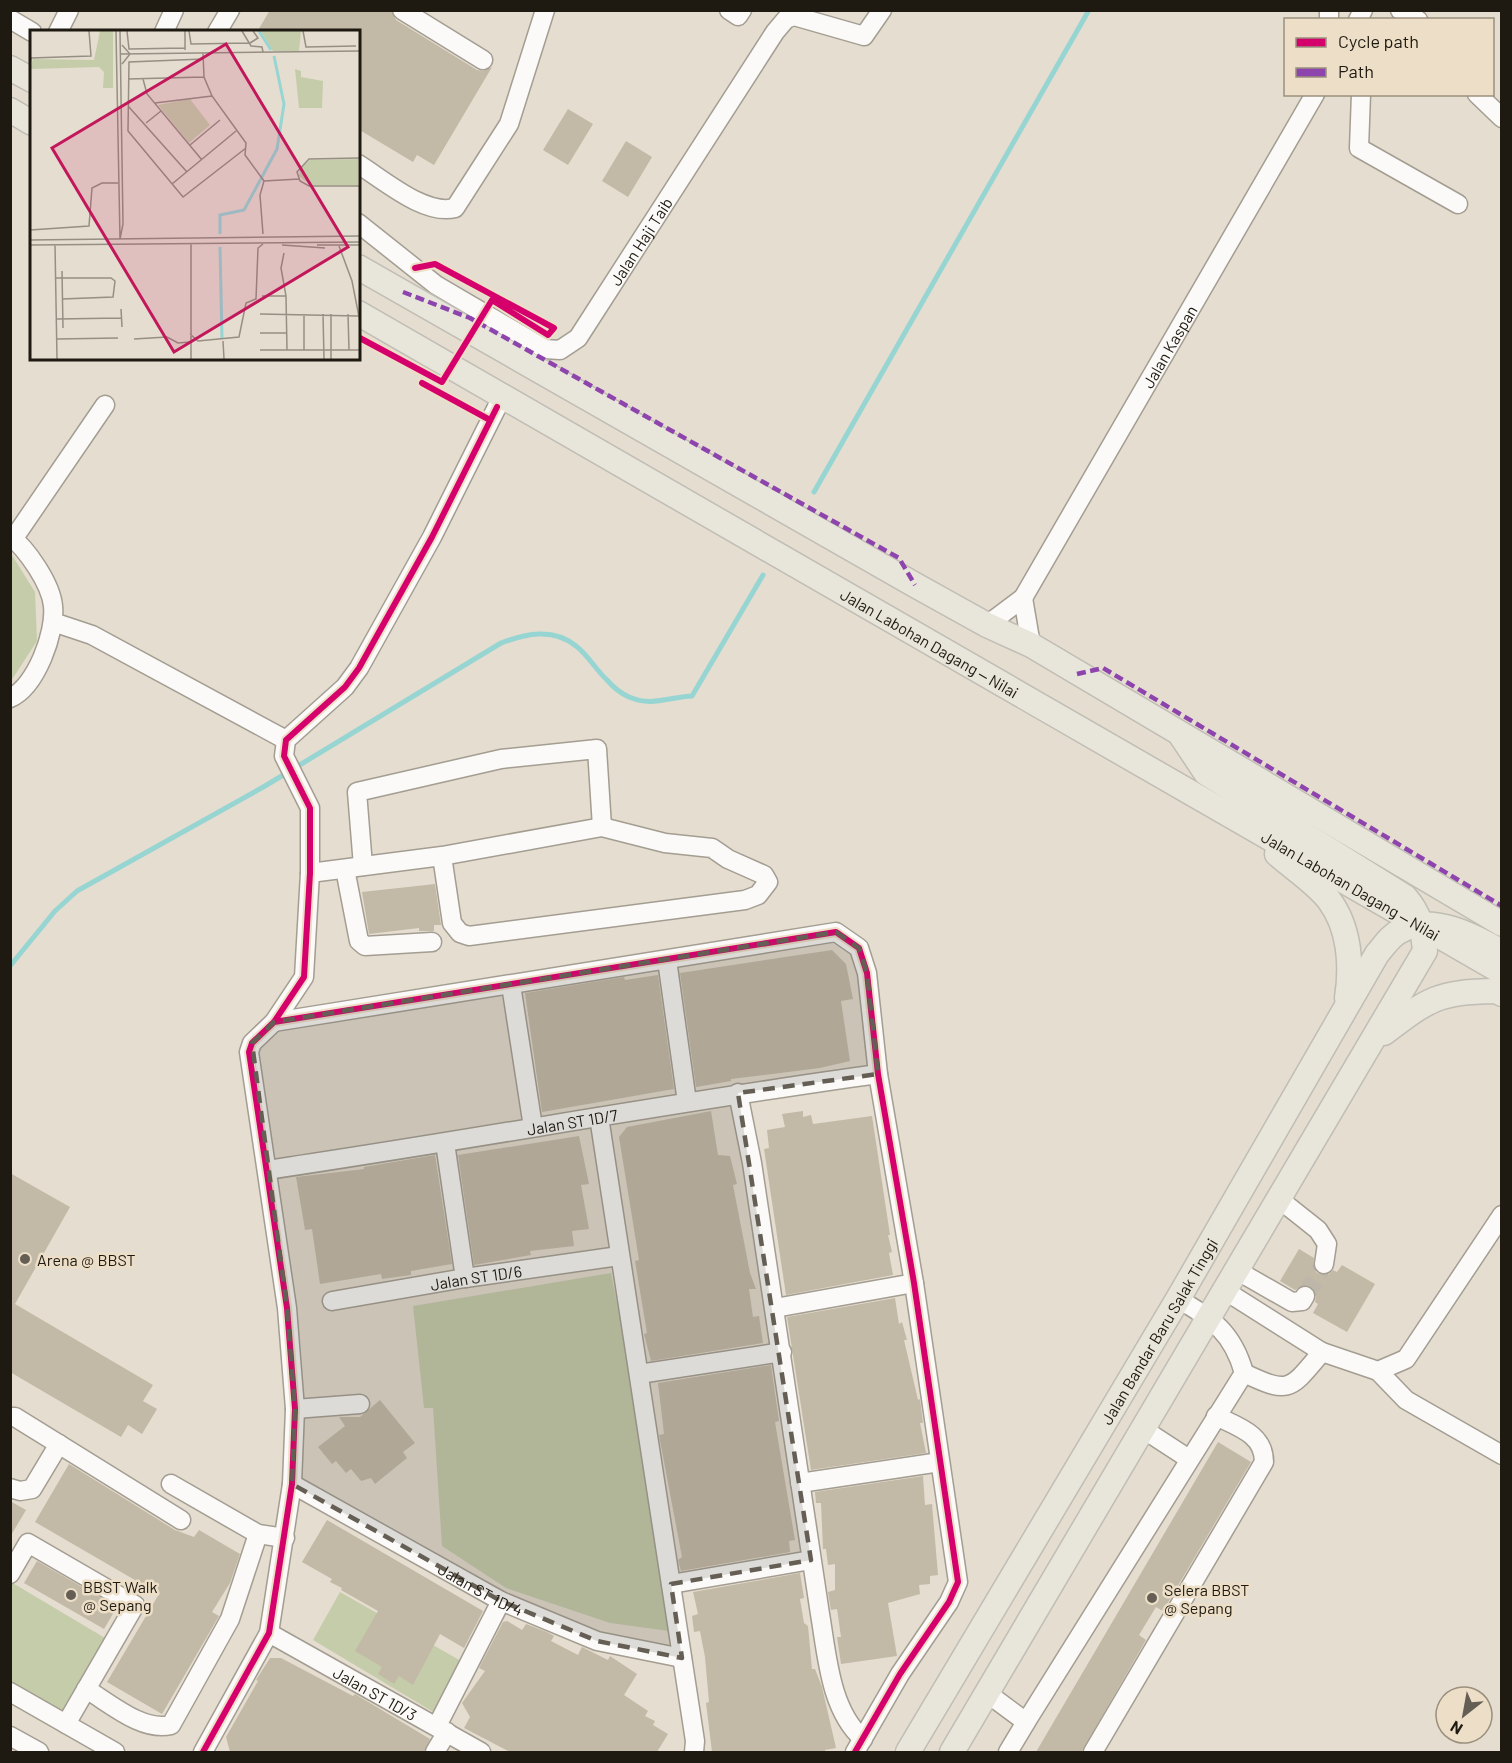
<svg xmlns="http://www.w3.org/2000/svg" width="1512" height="1763" font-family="Barlow,sans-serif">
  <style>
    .green { fill: #c5ccaa }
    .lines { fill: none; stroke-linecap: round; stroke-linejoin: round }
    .stream { stroke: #97d5d3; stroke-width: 5 }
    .building { fill: #c3b9a7 }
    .minor-tunnel { stroke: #bdb6a9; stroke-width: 18; stroke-dasharray: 18 9; stroke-linecap: butt }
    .minor-casing { stroke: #a39d92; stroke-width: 21 }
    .major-casing { stroke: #c0bdb5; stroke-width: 27 }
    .minor { stroke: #fbfaf8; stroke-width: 18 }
    .major { stroke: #e8e5da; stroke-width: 24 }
    .quiet { stroke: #8e44ad; stroke-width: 4.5; stroke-dasharray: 9 4.5; stroke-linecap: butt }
    .cycleway-casing { stroke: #eddfc7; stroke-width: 10 }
    .cycleway { stroke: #d6006c; stroke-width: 6 }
    .marked { fill: #645e54; fill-opacity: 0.2; stroke: #645e54; stroke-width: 4.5; stroke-dasharray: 12 8; stroke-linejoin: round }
    .poi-dot { fill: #645e54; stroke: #eddfc7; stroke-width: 2 }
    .labels { text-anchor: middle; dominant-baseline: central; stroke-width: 5; stroke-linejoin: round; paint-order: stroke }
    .street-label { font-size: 16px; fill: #1f1a11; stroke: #eddfc7 }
    .poi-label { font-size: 16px; fill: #1f1a11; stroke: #eddfc7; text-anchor: start }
    .inset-river { fill: none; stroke: #97d5d3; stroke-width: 3 }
    .inset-road { fill: none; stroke: #968f83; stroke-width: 1.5 }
    .view { fill: #c2185b; fill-opacity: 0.15; stroke: #c2185b; stroke-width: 3 }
    .inset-edge { fill: none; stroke: #1f1a11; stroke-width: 3 }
  </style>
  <rect width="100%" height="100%" fill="#e5ddcf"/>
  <path class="green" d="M10,552L35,592L37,641L11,681Z
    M611,1273L631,1375L669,1631L610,1623L506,1588L442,1546L433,1408H424L413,1306Z
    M11,1582L110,1641L65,1719L11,1687Z
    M340,1592L461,1661L435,1713L313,1640Z"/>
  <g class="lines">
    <path class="stream" d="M814,492L1089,10
      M10,966L55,911L77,891L265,786L501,643C525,634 553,627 576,646C588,655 596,670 607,680C613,687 620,693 629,697C652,707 669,697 692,696L763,575"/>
  </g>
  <path class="building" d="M270,10H391L396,20L477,70L483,71L492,67L434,165L417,155L413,162L358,129V32H257Z
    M568,109L593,124L568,165L543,150Z
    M626,141L652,157L628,197L602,181Z
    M435,884L441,925H434V931H419V928L369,934L362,892Z
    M832,950L846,964L853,999L841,1001L850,1061L820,1068L731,1079V1081L696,1087L680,973Z
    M658,975L674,1089L542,1112L525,993L624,977L625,980Z
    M711,1111L718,1155L730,1156L737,1184L733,1185L750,1273L756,1289H749L753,1317L759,1316L763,1343L651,1361L644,1334L647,1333L635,1261L639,1260L619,1137L627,1127Z
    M803,1111V1117L811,1115L813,1124L872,1116L890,1235H888L892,1252L889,1253L893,1275L786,1295L764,1149L769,1148L767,1130L785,1127L782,1114Z
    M579,1136L589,1184L581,1185L589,1229L572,1231L574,1246L530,1251L531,1255L474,1265L458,1155Z
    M435,1155L452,1264L411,1271V1275L382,1279L381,1274L320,1284L312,1229L305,1230L296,1177L364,1169V1167Z
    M10,1173L70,1207L15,1304L153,1385L143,1401L157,1409L142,1434L128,1425L121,1437L10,1372Z
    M1299,1249L1314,1258L1313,1268L1317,1273L1328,1275L1333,1270L1337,1272L1342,1265L1375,1284L1347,1332L1313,1313L1318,1304L1315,1302L1316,1296L1311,1287L1305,1285L1295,1290L1280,1281Z
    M895,1298L899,1324L902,1322L907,1340H904L918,1400L920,1399L923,1423H920L926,1453L811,1470L787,1317Z
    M771,1365L779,1421L775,1422L795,1540L789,1541L790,1552L681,1571L678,1560L682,1557L659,1435L664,1434L658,1383Z
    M380,1400L415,1443L403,1452L407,1458L375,1484L371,1478L361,1481L351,1469L346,1473L336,1461L332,1464L318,1447L345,1426L339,1417H360Z
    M1218,1442L1251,1462L1163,1611L1156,1607L1139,1635L1146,1640L1082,1751L1036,1752Z
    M69,1464L175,1530L194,1537L199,1530L240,1554L230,1583L212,1612L219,1616L162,1714L107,1682L159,1594L35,1522Z
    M923,1476L925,1505L932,1504L938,1575L930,1576V1584L919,1585L920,1594L888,1603L897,1656L841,1664L837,1637H841L837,1609L831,1610L828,1592L835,1590V1564L828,1565L826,1549H823L821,1503H816L815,1492Z
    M10,1501L26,1510L10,1537Z
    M327,1520L483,1611L464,1648L440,1634L413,1685L399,1676L394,1684L378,1674L382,1667L355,1651L378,1611L341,1590L342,1588L330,1582L332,1579L302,1562Z
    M37,1561L117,1607L104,1629L24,1583Z
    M800,1573L804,1598L800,1599L804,1623L808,1626L812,1669H815L822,1687L836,1748L825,1750V1752H712L706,1703L709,1702L705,1657L700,1631L694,1632L692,1616L698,1614L693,1592Z
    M507,1621L522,1630L526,1624L547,1632L554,1636L551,1641L578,1655L582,1647L608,1660L610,1656L637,1674L624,1695L648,1711L645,1716L655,1721L653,1725L668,1734L657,1752H510L464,1728L470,1717L462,1703L485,1671L479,1668L503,1622Z
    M270,1658H281L353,1696L355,1694L430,1739L424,1752H230L226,1737L258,1681L256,1680Z"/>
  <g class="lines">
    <path class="minor-tunnel" d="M1305,1296L1324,1264"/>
    <g class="minor-casing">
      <g id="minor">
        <path d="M402,10L483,60"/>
        <path d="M729,10L738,16L742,10"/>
        <path d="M1400,10L1418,20"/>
        <path d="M10,19L32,32"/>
        <path d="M1329,20V10"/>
        <path d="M1358,20L1363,10"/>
        <path d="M58,32L69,10"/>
        <path d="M164,32L174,10"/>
        <path d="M217,32L230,10"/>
        <path d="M1361,94L1359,148L1458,204"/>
        <path d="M1477,94L1502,118"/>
        <path d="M358,164C384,180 425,216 455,208L509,124L545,10"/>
        <path id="s1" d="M358,223L436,285L545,349L560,350L578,338L775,32L786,19L794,16L864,36L882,10"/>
        <path d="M10,536C27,549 51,584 53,606C56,632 36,687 10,698"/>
        <path d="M14,538L105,405"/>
        <path d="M1023,598L1031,645"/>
        <path d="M53,622L92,635L286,740"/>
        <path id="s2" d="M987,625L1023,598L1315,94"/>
        <path d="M363,866L357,792L501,759L597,749L602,827"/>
        <path d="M345,869L359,941L365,946L432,942"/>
        <path d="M310,873L442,856L452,923L460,933L469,936L745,900L758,895L768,882L764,875L728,859L712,848L665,843L602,827L442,856"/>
        <path d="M667,960L687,1102"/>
        <path d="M511,985L533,1127"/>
        <path d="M274,1022L836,932L859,948L867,973L878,1074L914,1283L958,1582L949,1602L900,1674L855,1752"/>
        <path d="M738,1093L752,1163L820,1614C827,1655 830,1710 863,1739"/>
        <path d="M599,1117L695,1741L694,1752"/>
        <path d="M445,1143L465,1278"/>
        <path id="s3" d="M267,1170C471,1140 673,1102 878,1074"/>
        <path d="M1279,1199L1318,1230L1327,1244L1324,1264"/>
        <path d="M1236,1270L1292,1302L1302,1301L1305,1296"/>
        <path d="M1224,1290L1322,1352L1378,1371L1406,1359L1502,1215"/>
        <path id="s4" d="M332,1301L465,1278L619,1256"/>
        <path d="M775,1308L914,1283"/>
        <path d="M1378,1371L1406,1400L1502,1455"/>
        <path d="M1244,1373C1290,1395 1290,1390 1322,1352"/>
        <path d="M639,1374L782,1352"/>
        <path d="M295,1409L360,1404"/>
        <path d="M10,1417H15L181,1520"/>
        <path d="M1143,1429L1189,1459"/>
        <path d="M800,1483L940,1462"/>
        <path d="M171,1484L258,1534L285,1538"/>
        <path id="s5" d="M292,1484L501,1601L597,1641L682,1658"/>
        <path d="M10,1488L20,1491L32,1489L59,1444"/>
        <path d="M10,1574L28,1543L135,1605L66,1724"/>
        <path d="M671,1584L811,1560"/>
        <path id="s6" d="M269,1633L481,1752"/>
        <path d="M86,1689C110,1703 142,1732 171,1725L230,1619L258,1534"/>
        <path d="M10,1692L115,1752"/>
        <path d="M987,1693L1026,1722L1244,1373C1233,1333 1212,1318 1178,1299"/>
        <path d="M437,1726L501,1601"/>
        <path d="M10,1736L39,1752"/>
        <path d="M203,1752L269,1633L292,1484L295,1409L287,1308L249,1052L252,1043L274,1022L304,977L310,873V808L284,756L286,740L345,687L359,668L432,537L497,407"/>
        <path d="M435,1752L447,1732"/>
        <path d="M1008,1752L1026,1722"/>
        <path d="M1093,1752L1264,1462C1264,1434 1238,1427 1216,1416"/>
      </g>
    </g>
    <g class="major-casing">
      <g id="major">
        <path d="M10,68L32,80"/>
        <path d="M10,110L32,123"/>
        <path d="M358,267L915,585L987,625L1031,645L1502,924"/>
        <path id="s7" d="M358,313L1502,972"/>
        <path d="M1277,854C1294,869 1316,883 1329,900C1350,928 1352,966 1347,998"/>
        <path d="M1384,1033C1430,998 1438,992 1496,991L1502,994"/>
        <path id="s8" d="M908,1752L1178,1299L1377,954C1384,946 1390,936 1400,931C1431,913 1474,936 1502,952"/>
        <path d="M952,1752L1425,951C1423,929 1420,914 1405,897L1206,773L1182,737"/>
      </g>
    </g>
    <use href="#minor" class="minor"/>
    <use href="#major" class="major"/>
    <path class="quiet" d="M403,292L470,318L899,558L915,585
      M1077,674L1103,668L1502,906"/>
    <g class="cycleway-casing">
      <path id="cycleway" d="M358,337L442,382L492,300L548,335L554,328L435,264L415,268
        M422,383L490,420
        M274,1022L836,932L859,948L867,973L878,1074L914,1283L958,1582L949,1602L900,1674L855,1752
        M203,1752L269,1633L292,1484L295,1409L287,1308L249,1052L252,1043L274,1022L304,977L310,873V808L284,756L286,740L345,687L359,668L432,537L497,407"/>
    </g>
    <use href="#cycleway" class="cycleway"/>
  </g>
  <path class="marked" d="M836,932L859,948L867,973L878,1074L738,1093L811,1560L671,1584L682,1658L597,1641L501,1601L292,1484L295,1409L287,1308L252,1043L274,1022Z"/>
  <g class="poi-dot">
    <circle cx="25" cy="1259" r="6"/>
    <circle cx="71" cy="1595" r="6"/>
    <circle cx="1152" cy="1598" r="6"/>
  </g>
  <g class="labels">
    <g class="street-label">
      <text stroke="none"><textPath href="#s1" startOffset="378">Jalan Haji Taib</textPath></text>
      <text stroke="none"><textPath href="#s2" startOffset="336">Jalan Kaspan</textPath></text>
      <text stroke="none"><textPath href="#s7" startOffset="660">Jalan Labohan Dagang ‒ Nilai</textPath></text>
      <text stroke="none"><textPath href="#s7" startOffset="1146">Jalan Labohan Dagang ‒ Nilai</textPath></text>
      <text stroke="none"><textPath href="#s3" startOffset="309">Jalan ST 1D/7</textPath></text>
      <text stroke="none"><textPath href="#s4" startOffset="146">Jalan ST 1D/6</textPath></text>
      <text stroke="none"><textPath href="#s8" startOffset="490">Jalan Bandar Baru Salak Tinggi</textPath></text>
      <text stroke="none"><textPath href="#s5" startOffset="216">Jalan ST 1D/4</textPath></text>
      <text stroke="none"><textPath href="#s6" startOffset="122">Jalan ST 1D/3</textPath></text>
    </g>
    <g class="poi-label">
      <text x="37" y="1259">Arena @ BBST</text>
      <text x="83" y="1586">BBST Walk<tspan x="83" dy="18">@ Sepang</tspan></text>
      <text x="1164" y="1589">Selera BBST<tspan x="1164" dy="18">@ Sepang</tspan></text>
    </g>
  </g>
  <g transform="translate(30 30)">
    <rect width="330" height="330" fill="#e5ddcf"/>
    <path d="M70,1H83V58H73L74,42L69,37L0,39L3,29L64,30ZM231,1H271L269,21H243ZM265,39L271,41V47L293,51L292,78H269ZM160,69L180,95L159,113L128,75ZM328,129V155H280L269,146L270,139L280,130Z" fill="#c5ccaa"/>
    <path class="inset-river" d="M229,1L241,20M190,204V185L214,180L247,119L254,74L244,26M190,217L192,309"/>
    <path class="inset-road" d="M86,1L90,209M97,1L99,19L155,18M155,1V20M159,1L161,14L220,13M212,1L221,16L232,17L233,22M273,1L276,17L326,16M220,13L228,8L223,1M92,15L100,24L92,34M173,23L174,47L182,66L216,113L215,125L234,151L230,165L233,204M91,24L330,21M173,29L99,32L98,101L153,167L216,118M0,35L1,28L61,26L59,1M98,49L174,47M113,49L117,64L172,130M125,73L182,66M98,76L157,142M116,93L131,81M330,99V182M160,115L190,90M329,128L279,129L267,142L270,151L279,156H329M234,151L269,149M142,154L206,101M0,200L59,196L62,158L72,153H88M90,209L93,194L90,1M0,210L330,206M161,214V329M0,215L330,212M25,215L27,329M252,215L295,218M287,215H330M309,216L322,251L330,292M254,223L251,238L256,266L257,320M32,241L33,298M26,248H81L85,251L83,267L32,269M232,266H256M91,279L92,297M230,284L328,286M274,284V320M293,284L294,329M301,284V329M318,284L319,320M27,289L91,288M230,303H257M160,304L168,311L209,307L216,273L226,269L228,218L233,214M27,309L88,308M104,309L137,307L148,313L160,312M193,311L194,329M230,320H330"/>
    <path class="view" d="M196,14L318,217L144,322L22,118Z"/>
    <rect width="330" height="330" class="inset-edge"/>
  </g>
  <rect width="1512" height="1763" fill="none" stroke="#1f1a11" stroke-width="24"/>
  <rect x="1284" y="18" width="210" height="78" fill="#eddfc7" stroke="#9b907e" stroke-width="1.5"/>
  <rect x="1296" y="38" width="30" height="9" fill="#d6006c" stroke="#9b907e" stroke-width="1.5"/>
  <text x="1338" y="48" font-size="18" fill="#1f1a11">Cycle path</text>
  <rect x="1296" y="68" width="30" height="9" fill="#8e44ad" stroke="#9b907e" stroke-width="1.5"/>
  <text x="1338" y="78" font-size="18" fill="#1f1a11">Path</text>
  <g transform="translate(1464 1715) rotate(211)"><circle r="28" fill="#eddfc7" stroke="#9b907e" stroke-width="1.5"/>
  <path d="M0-4.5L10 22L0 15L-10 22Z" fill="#645e54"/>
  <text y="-9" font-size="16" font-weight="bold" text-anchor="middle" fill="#1f1a11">N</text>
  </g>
</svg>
